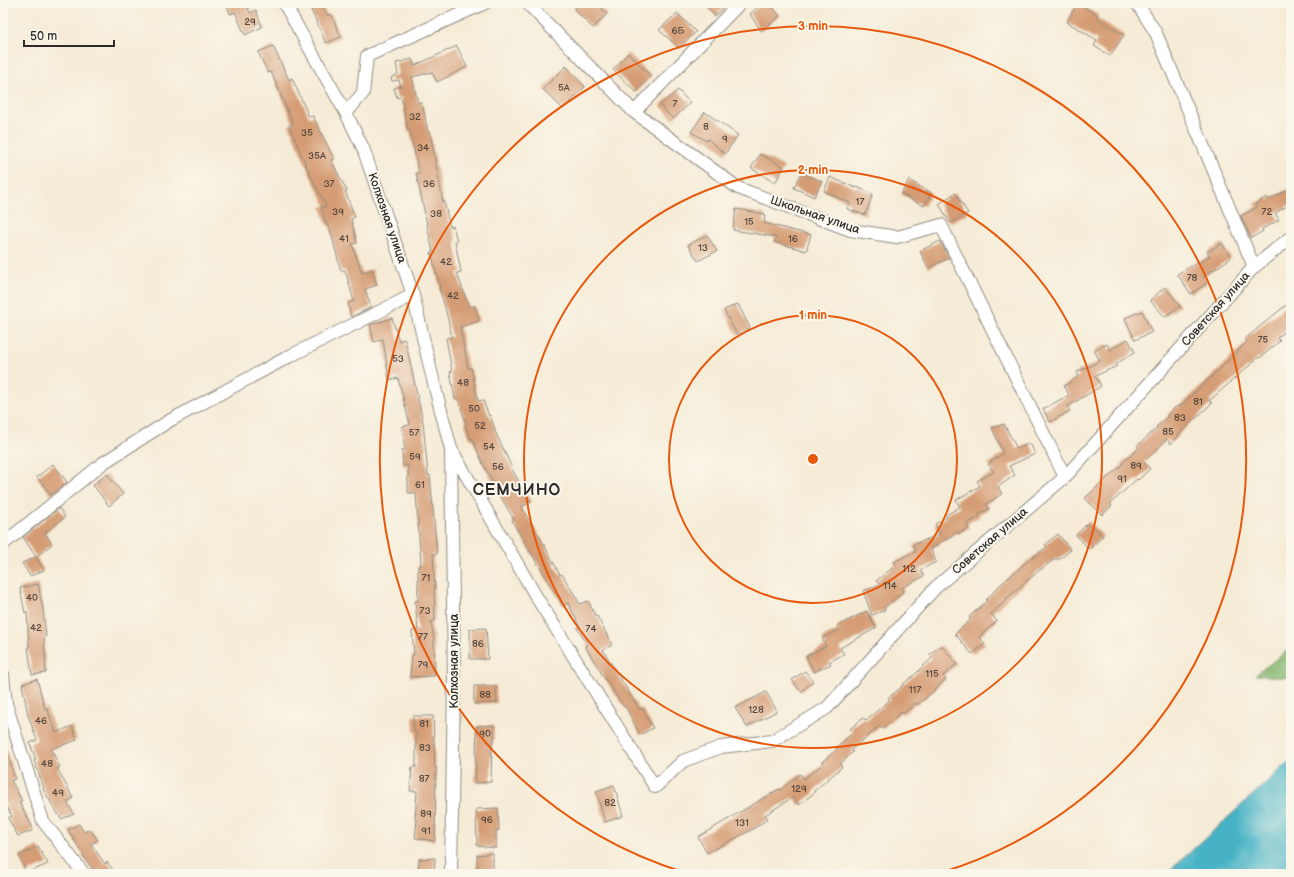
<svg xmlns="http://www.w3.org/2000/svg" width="1294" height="877" font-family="'Balsamiq Sans',sans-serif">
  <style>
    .forest { fill: #84b66f; stroke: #58704d }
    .water { fill: #47b2c5; stroke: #396e78 }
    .building { fill: #d59d75 }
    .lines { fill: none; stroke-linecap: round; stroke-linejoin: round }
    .minor-casing { stroke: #908b80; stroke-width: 14 }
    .minor { stroke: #fff; stroke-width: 12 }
    .ring { fill: none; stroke: #e8590c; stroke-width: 2 }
    .labels { text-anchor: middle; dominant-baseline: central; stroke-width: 4; stroke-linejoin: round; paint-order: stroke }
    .number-label { font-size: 10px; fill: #56483e }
    .street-label { font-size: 12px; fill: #2b2b2b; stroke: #fbf7ec }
    .district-label { font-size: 16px; font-weight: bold; letter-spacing: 1px; fill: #2b2b2b; stroke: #fbf7ec }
    .centre { fill: #e8590c; stroke: #fbf7ec; stroke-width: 2 }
    .ring-label { font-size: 12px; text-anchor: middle; font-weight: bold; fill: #e8590c; stroke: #fbf7ec; stroke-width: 4; stroke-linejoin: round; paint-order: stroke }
  </style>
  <rect width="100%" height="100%" fill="#fbf7ec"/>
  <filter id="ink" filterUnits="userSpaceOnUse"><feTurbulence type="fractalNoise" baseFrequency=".025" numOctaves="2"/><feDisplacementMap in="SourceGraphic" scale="8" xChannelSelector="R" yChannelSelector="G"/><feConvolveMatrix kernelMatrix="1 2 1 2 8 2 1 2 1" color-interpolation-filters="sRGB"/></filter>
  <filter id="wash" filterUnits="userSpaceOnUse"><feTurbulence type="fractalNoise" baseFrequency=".012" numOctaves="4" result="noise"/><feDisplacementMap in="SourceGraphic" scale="16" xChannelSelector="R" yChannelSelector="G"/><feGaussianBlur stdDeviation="0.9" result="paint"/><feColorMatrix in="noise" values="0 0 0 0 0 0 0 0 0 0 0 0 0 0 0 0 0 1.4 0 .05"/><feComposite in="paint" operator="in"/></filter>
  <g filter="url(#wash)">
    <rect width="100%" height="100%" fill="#f5ebd6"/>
    <path class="forest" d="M1291,648V678L1255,675Z"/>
    <path class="water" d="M1291,760V870L1287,874H1166Z"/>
    <g id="blocks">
      <path class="building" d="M226,3H256V5L248,8L250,13L256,10L262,27L245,35L235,12L230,14Z
        M308,3H321L327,15L331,14L341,37L326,43Z
        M581,3H597L607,14L593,28L574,9Z
        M704,3H729L715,16Z
        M763,3H769L780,16L761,31L750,14Z
        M1077,3L1098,15L1097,18L1124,35L1110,56L1094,46L1097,40L1067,22Z
        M677,13L696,32L679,48L659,30Z
        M273,46L289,80L292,78L309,117L313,116L334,159L331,160L347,191H345L355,217L351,219L357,243L352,244L362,273L372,269L377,285L365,289L371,307L351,317L348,303L354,301L345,270L341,271L329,225L327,226L321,207L326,206L310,175L289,125L293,124L271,72L268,73L258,52Z
        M457,46L467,67L437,82L432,72L412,77L418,103L422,102L428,132H430L443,202L444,201L450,227L453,226L457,241H455L461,272L457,273L469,307L475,306L479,321L460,327L468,368H471L478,401L483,400L489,416L490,415L495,429H494L512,468H511L531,502L521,507L540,537L560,575L562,574L580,604L588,601L596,617L597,616L612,645L603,650L639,709L642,708L653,728L640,735L625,706L624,707L605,679L585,646L588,645L577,628L580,627L568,603L563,606L512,521L514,519L492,483L493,482L483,464L472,438L470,439L465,424L466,423L458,399H455L450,372L452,371L446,338L452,337L445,307L439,288H440L431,252H433L416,173H419L410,131H408L401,97L397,98L394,88L401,86L399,80L392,81L391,78L398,74L396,63L412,59L414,66Z
        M628,53L651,76L636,92L613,70Z
        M566,66L585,87L563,109L543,89Z
        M678,90L690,103L673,119L660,105Z
        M705,112L738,135L725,154L708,139L707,141L691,132Z
        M760,154L784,167L775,183L751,168Z
        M801,173L822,181L814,197L794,188Z
        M830,177L856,188L857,187L873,194L865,215L847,209L850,203L824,191Z
        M909,180L931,193L924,206L901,194Z
        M1291,188V204L1275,213L1279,220L1262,229L1263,231L1251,238L1241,216L1257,207L1255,204L1267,197L1268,200Z
        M955,193L968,213L950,223L939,204Z
        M736,209L765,214L764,223L811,235L806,251L774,242L776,237L733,230Z
        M707,235L717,251L698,261L688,245Z
        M940,241L949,258L928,268L920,251Z
        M1222,243L1231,258L1203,277L1207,283L1191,294L1177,274L1210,256L1207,252Z
        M1165,287L1181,307H1178L1165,317L1150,300Z
        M1291,301V326L1277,338L1280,341L1260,358L1259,357L1209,401L1212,403L1178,435L1179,436L1171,444L1167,439L1144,462L1150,469L1138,480L1137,479L1110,504L1112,506L1102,515L1085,498L1123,464L1122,463L1139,448L1137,446L1157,428L1156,427L1168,416L1167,415L1177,406L1179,407L1224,365V364L1247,342L1245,339Z
        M738,304L750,328L737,335L724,310Z
        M1142,311L1152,332L1135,340L1125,318Z
        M392,318L399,341L405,339L423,422L428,475H430L437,554H433L435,589L434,590L435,621L431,622L434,640L435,676L410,677L412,655H414L412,631L418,630L415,601H418V566L421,565L416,493H408V465L403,466L402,450H405L402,426L410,425L398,378L389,380L383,339L374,342L370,325Z
        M1128,339L1135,352L1116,364L1117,366L1095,376L1101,386L1067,407L1070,411L1050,422L1043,409L1069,395L1064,386L1079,376L1077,372L1100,361L1094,350L1107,344L1110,350Z
        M1004,424L1017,449L1030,443L1035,454L1009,466L1015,475L998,487L1002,494L986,504L989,509L979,514L980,516L967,524L969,528L958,534L957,532L931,549L936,562L920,570L924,576L902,588L904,591L884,608L885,610L872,615L863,591L880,585L876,581L896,565L894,562L916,551L913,545L940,534L935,524L947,517L946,515L960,507L956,500L980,486L977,481L994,472L988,464L1003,453L992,428Z
        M53,464L67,482L51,495L37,477Z
        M107,474L123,494L109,506L93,485Z
        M59,508L65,517L45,533L52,544L36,557L23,537Z
        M1089,522L1103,536L1089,549L1076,535Z
        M1058,534L1071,550L1058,560L1056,558L1040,570L1006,599L1007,600L991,614L997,621L979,637L985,644L972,654L955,634L971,619L969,617L987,601L986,600L1000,585L1029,560L1047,547L1045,545Z
        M36,557L44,570L30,576L22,563Z
        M38,584L43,609L46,636L44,637L46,673L32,675L28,647H29L27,612L25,613L20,588Z
        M867,611L876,628L840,648L844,654L829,662L831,664L814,672L806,656L826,646L822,638L839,630L837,626Z
        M486,628L488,659H470V629Z
        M941,645L957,664L943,676L946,679L930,694L917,705L916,703L903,714L901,712L882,729L880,726L851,750L853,752L840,764L842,767L814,791L815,792L799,805L793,797L765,815L768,819L753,829L707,853L698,837L779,789L780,790L800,774L804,779L823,764L822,762L837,749L836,748L853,732L850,729L863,718L866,720L890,700L888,698L902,687L901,686L919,671V670L932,658L929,655Z
        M805,671L813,681L801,692L792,680Z
        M37,679L45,709L47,708L56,733L72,726L77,740L51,749L60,767L57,768L73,798L67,802L74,814L61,819L43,789L44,788L34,760H36L30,743L37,740L28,715L22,684Z
        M474,686H496L497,703L474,704Z
        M766,692L777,711L747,727L735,708Z
        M413,716H433L435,767H436L435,841L415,838L417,820H415L417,791H410L412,767H416V732H414Z
        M494,725V741L492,742L491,782L475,783L477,726Z
        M3,747H6L15,779L11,780L22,801L19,802L32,826V831L18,836L8,818L12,816L3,802Z
        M614,785L623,816L605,822L596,791Z
        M498,808L499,830L496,831V848L477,846L476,809Z
        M79,824L84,832L90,829L98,840L91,844L105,864L107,862L113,870L111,871L113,874H91L94,871L83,856H84L68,830Z
        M38,846L48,864L26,873L19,856Z
        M493,853V874H477V855Z
        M435,858L434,874H418L419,859Z"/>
    </g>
  </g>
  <g filter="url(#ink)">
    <use href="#blocks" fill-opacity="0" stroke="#908b80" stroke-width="1"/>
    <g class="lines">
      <g class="minor-casing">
        <path id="minor" d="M284,3L346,113L363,148L413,295L434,384L451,449L454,680L451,874
          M529,3L530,6L634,112L738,188L850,230L897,237L941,225L1065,477
          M1137,3L1156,33L1254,267
          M634,112L740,3
          M346,113L363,93L367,56L485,3
          M451,449L537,598L655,787L683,761L721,747L772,741L827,708L936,587L1065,477L1254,267L1291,237
          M3,544L103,463L169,421L290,356L413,295
          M3,675L6,704L43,821L84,874"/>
      </g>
      <use href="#minor" class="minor"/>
    </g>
  </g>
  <g class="ring">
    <circle cx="813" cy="459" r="144"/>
    <circle cx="813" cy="459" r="289"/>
    <path d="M686 873A433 433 0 1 1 940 873"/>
  </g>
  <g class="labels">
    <g class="number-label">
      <text x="250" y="22">29</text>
      <text x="678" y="31">6Б</text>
      <text x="564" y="88">5А</text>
      <text x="675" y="104">7</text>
      <text x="415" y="117">32</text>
      <text x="706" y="127">8</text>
      <text x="307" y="133">35</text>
      <text x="725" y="139">9</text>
      <text x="423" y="148">34</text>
      <text x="317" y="156">35А</text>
      <text x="329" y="184">37</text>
      <text x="429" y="184">36</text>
      <text x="860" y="202">17</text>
      <text x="338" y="212">39</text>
      <text x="1267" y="212">72</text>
      <text x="436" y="214">38</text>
      <text x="749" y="222">15</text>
      <text x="344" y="239">41</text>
      <text x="793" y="239">16</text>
      <text x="703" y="248">13</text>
      <text x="446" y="262">42</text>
      <text x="1192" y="278">78</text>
      <text x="453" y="296">42</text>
      <text x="1263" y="340">75</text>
      <text x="398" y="359">53</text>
      <text x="463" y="383">48</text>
      <text x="1198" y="402">81</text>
      <text x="474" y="409">50</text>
      <text x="1180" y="418">83</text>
      <text x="480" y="426">52</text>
      <text x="1168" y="432">85</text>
      <text x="414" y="433">57</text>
      <text x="489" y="447">54</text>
      <text x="415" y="457">59</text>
      <text x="1136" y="466">89</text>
      <text x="498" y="467">56</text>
      <text x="1122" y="479">91</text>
      <text x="420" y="485">61</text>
      <text x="909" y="569">112</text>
      <text x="426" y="578">71</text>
      <text x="890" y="586">114</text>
      <text x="32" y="598">40</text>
      <text x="425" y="611">73</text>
      <text x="36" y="628">42</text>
      <text x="591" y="629">74</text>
      <text x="423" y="637">77</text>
      <text x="478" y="644">86</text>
      <text x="423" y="665">79</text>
      <text x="932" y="674">115</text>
      <text x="915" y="690">117</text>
      <text x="485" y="695">88</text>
      <text x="756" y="710">128</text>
      <text x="41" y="721">46</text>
      <text x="424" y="724">81</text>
      <text x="485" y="734">90</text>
      <text x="425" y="748">83</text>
      <text x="47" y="764">48</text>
      <text x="424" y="779">87</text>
      <text x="799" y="789">129</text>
      <text x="58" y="793">49</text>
      <text x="610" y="803">82</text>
      <text x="426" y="814">89</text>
      <text x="487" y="820">96</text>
      <text x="742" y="823">131</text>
      <text x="426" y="831">91</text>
    </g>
    <g class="street-label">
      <text transform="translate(815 215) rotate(19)">Школьная улица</text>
      <text transform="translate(387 218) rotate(71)">Колхозная улица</text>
      <text transform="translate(1216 309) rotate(-48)">Советская улица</text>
      <text transform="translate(990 541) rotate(-41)">Советская улица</text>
      <text transform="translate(454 661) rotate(-90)">Колхозная улица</text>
    </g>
    <g class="district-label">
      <text x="517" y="490">СЕМЧИНО</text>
    </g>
  </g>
  <circle cx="813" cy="459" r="6" class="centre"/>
  <g class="ring-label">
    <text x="813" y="30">3 min</text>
    <text x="813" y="174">2 min</text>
    <text x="813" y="319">1 min</text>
  </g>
  <rect width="1294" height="877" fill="none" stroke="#fbf7ec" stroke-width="16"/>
  <path d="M24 40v6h90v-6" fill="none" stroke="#2b2b2b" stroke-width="2"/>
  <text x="30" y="40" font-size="12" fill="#2b2b2b" stroke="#fbf7ec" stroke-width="3" paint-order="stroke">50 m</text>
</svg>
